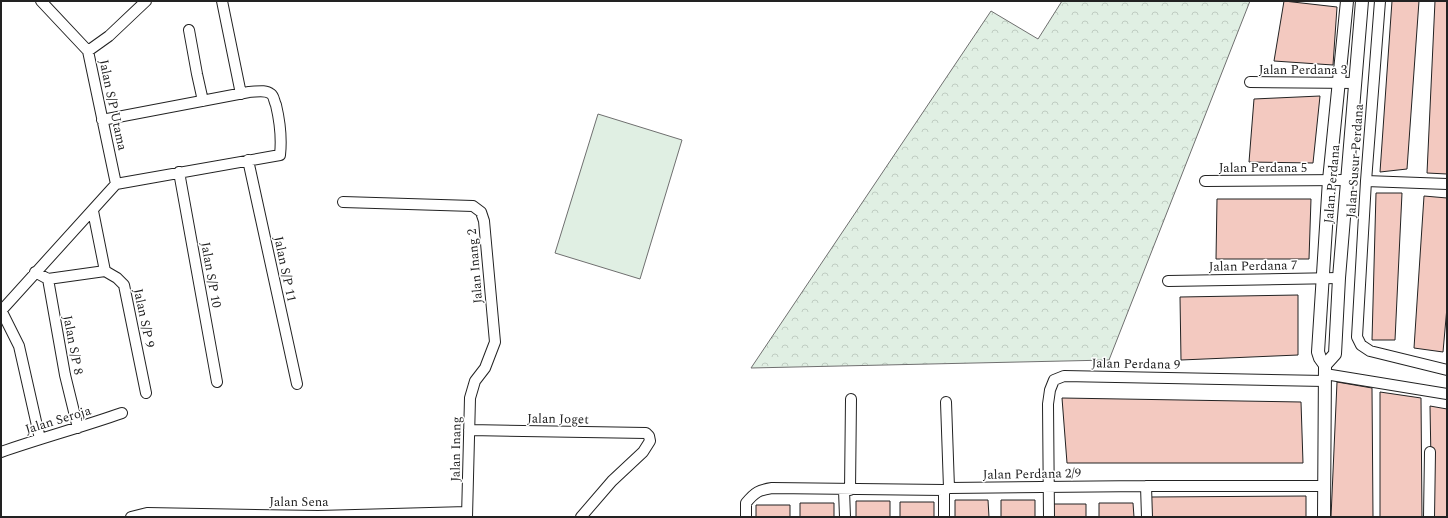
<svg xmlns="http://www.w3.org/2000/svg" width="1448" height="518" font-family="Spectral,serif">
  <style>
    .forest { fill: url(#forest-crowns); stroke: #6f6f6f }
    .green { fill: #e0efe3; stroke: #6f6f6f }
    .building { fill: #f3c9c0; stroke: #222 }
    .lines { fill: none; stroke-linecap: round; stroke-linejoin: round }
    .minor-casing { stroke: #222; stroke-width: 12 }
    .tertiary-casing { stroke: #222; stroke-width: 14 }
    .minor { stroke: #fff; stroke-width: 10 }
    .tertiary { stroke: #fff; stroke-width: 12 }
    .labels { text-anchor: middle; dominant-baseline: central; stroke-width: 3; stroke-linejoin: round; paint-order: stroke }
    .street-label { font-size: 13px; fill: #222; stroke: #fff }
  </style>
  <defs>
    <pattern id="forest-crowns" width="20" height="18" patternUnits="userSpaceOnUse"><rect width="20" height="18" fill="#e0efe3"/><path d="M2 6a3 3 0 1 1 6 0M12 15a3 3 0 1 1 6 0" fill="none" stroke="#c0cdc2"/></pattern>
  </defs>
  <rect width="100%" height="100%" fill="#fff"/>
  <path class="forest" d="M1062,1H1250L1109,360L751,368L991,11L1038,39Z"/>
  <path class="green" d="M598,114L682,140L640,279L555,253Z"/>
  <path class="building" d="M1284,1L1337,7L1333,65L1274,61Z
    M1392,1H1419L1407,169L1380,172Z
    M1435,1H1447V174L1427,173Z
    M1320,96L1313,163L1249,162L1254,99Z
    M1376,193H1402L1395,340H1372Z
    M1424,196L1447,198V307L1443,352L1414,348Z
    M1217,199H1311L1309,259H1216Z
    M1298,295V355L1181,360L1180,297Z
    M1337,382L1372,388L1373,517H1331Z
    M1380,392L1421,398L1422,517H1380Z
    M1062,398L1301,402L1303,463H1067Z
    M1430,406L1447,409V517H1432Z
    M1306,496V517H1150L1151,497Z
    M955,500H988L989,517H955Z
    M1001,500H1035V517H1001Z
    M856,501H890V517H856Z
    M900,502H934V517H900Z
    M800,503H834V517H800Z
    M1099,503H1133L1134,517H1099Z
    M1052,504H1086V517H1052Z
    M756,505H790V517H756Z"/>
  <g class="lines">
    <g class="minor-casing">
      <path id="minor" d="M41,1L88,51L116,184
        M222,1L241,94
        M1380,1L1366,181L1357,337L1361,345L1370,351L1447,370
        M189,30L197,74L203,101
        M88,51L109,36L146,1
        M1250,82L1355,83
        M248,160L297,384
        M179,172L217,382
        M1205,181L1346,180
        M1366,181L1447,184
        M343,202L473,206L481,212L484,221L495,342L485,368L475,381L470,398L467,517
        M93,211L105,271L117,278L124,285L146,393
        M35,272L48,279L65,375L78,428
        M48,279L105,271
        M1168,281L1339,278
        M1,310L19,346L40,439
        M1,311L116,184L280,155C282,137 280,122 276,105C274,101 274,96 271,94C265,89 256,92 249,92L102,120
        M1325,374L1447,394
        M946,402L949,488
        M469,430L646,433L649,436L650,441L643,452L612,481L581,517
        M1,452C41,438 82,427 122,413
        M1146,486L1147,517
        M844,490L845,517
        M850,490L851,399
        M944,490V517
        M131,517L147,513L318,516L467,512
        M746,517V503C755,492 759,490 772,488L944,490L949,488L1146,486H1324
        M1049,517L1048,404L1050,390L1054,380L1064,376L1325,381
        M1429,517L1430,452"/>
    </g>
    <g class="tertiary-casing">
      <path id="tertiary" d="M1325,365L1335,354L1339,278L1362,1
        M1324,517L1325,365L1320,358L1318,352L1329,180L1347,1"/>
    </g>
    <use href="#minor" class="minor"/>
    <use href="#tertiary" class="tertiary"/>
  </g>
  <g class="labels">
    <g class="street-label">
      <text x="1303" y="70">Jalan Perdana 3</text>
      <text transform="translate(113 105) rotate(78)">Jalan S/P Utama</text>
      <text transform="translate(1355 161) rotate(-86)">Jalan Susur Perdana</text>
      <text x="1263" y="168">Jalan Perdana 5</text>
      <text transform="translate(1332 184) rotate(-85)">Jalan Perdana</text>
      <text transform="translate(475 266) rotate(-95)">Jalan Inang 2</text>
      <text transform="translate(1253 266) rotate(-1)">Jalan Perdana 7</text>
      <text transform="translate(285 269) rotate(78)">Jalan S/P 11</text>
      <text transform="translate(211 275) rotate(80)">Jalan S/P 10</text>
      <text transform="translate(144 318) rotate(78)">Jalan S/P 9</text>
      <text transform="translate(73 345) rotate(79)">Jalan S/P 8</text>
      <text transform="translate(1136 364) rotate(1)">Jalan Perdana 9</text>
      <text transform="translate(558 419) rotate(1)">Jalan Joget</text>
      <text transform="translate(58 420) rotate(-17)">Jalan Seroja</text>
      <text transform="translate(456 449) rotate(-89)">Jalan Inang</text>
      <text transform="translate(1032 474) rotate(-1)">Jalan Perdana 2/9</text>
      <text x="299" y="502">Jalan Sena</text>
    </g>
  </g>
  <rect width="1448" height="518" fill="none" stroke="#222222" stroke-width="4"/>
</svg>
